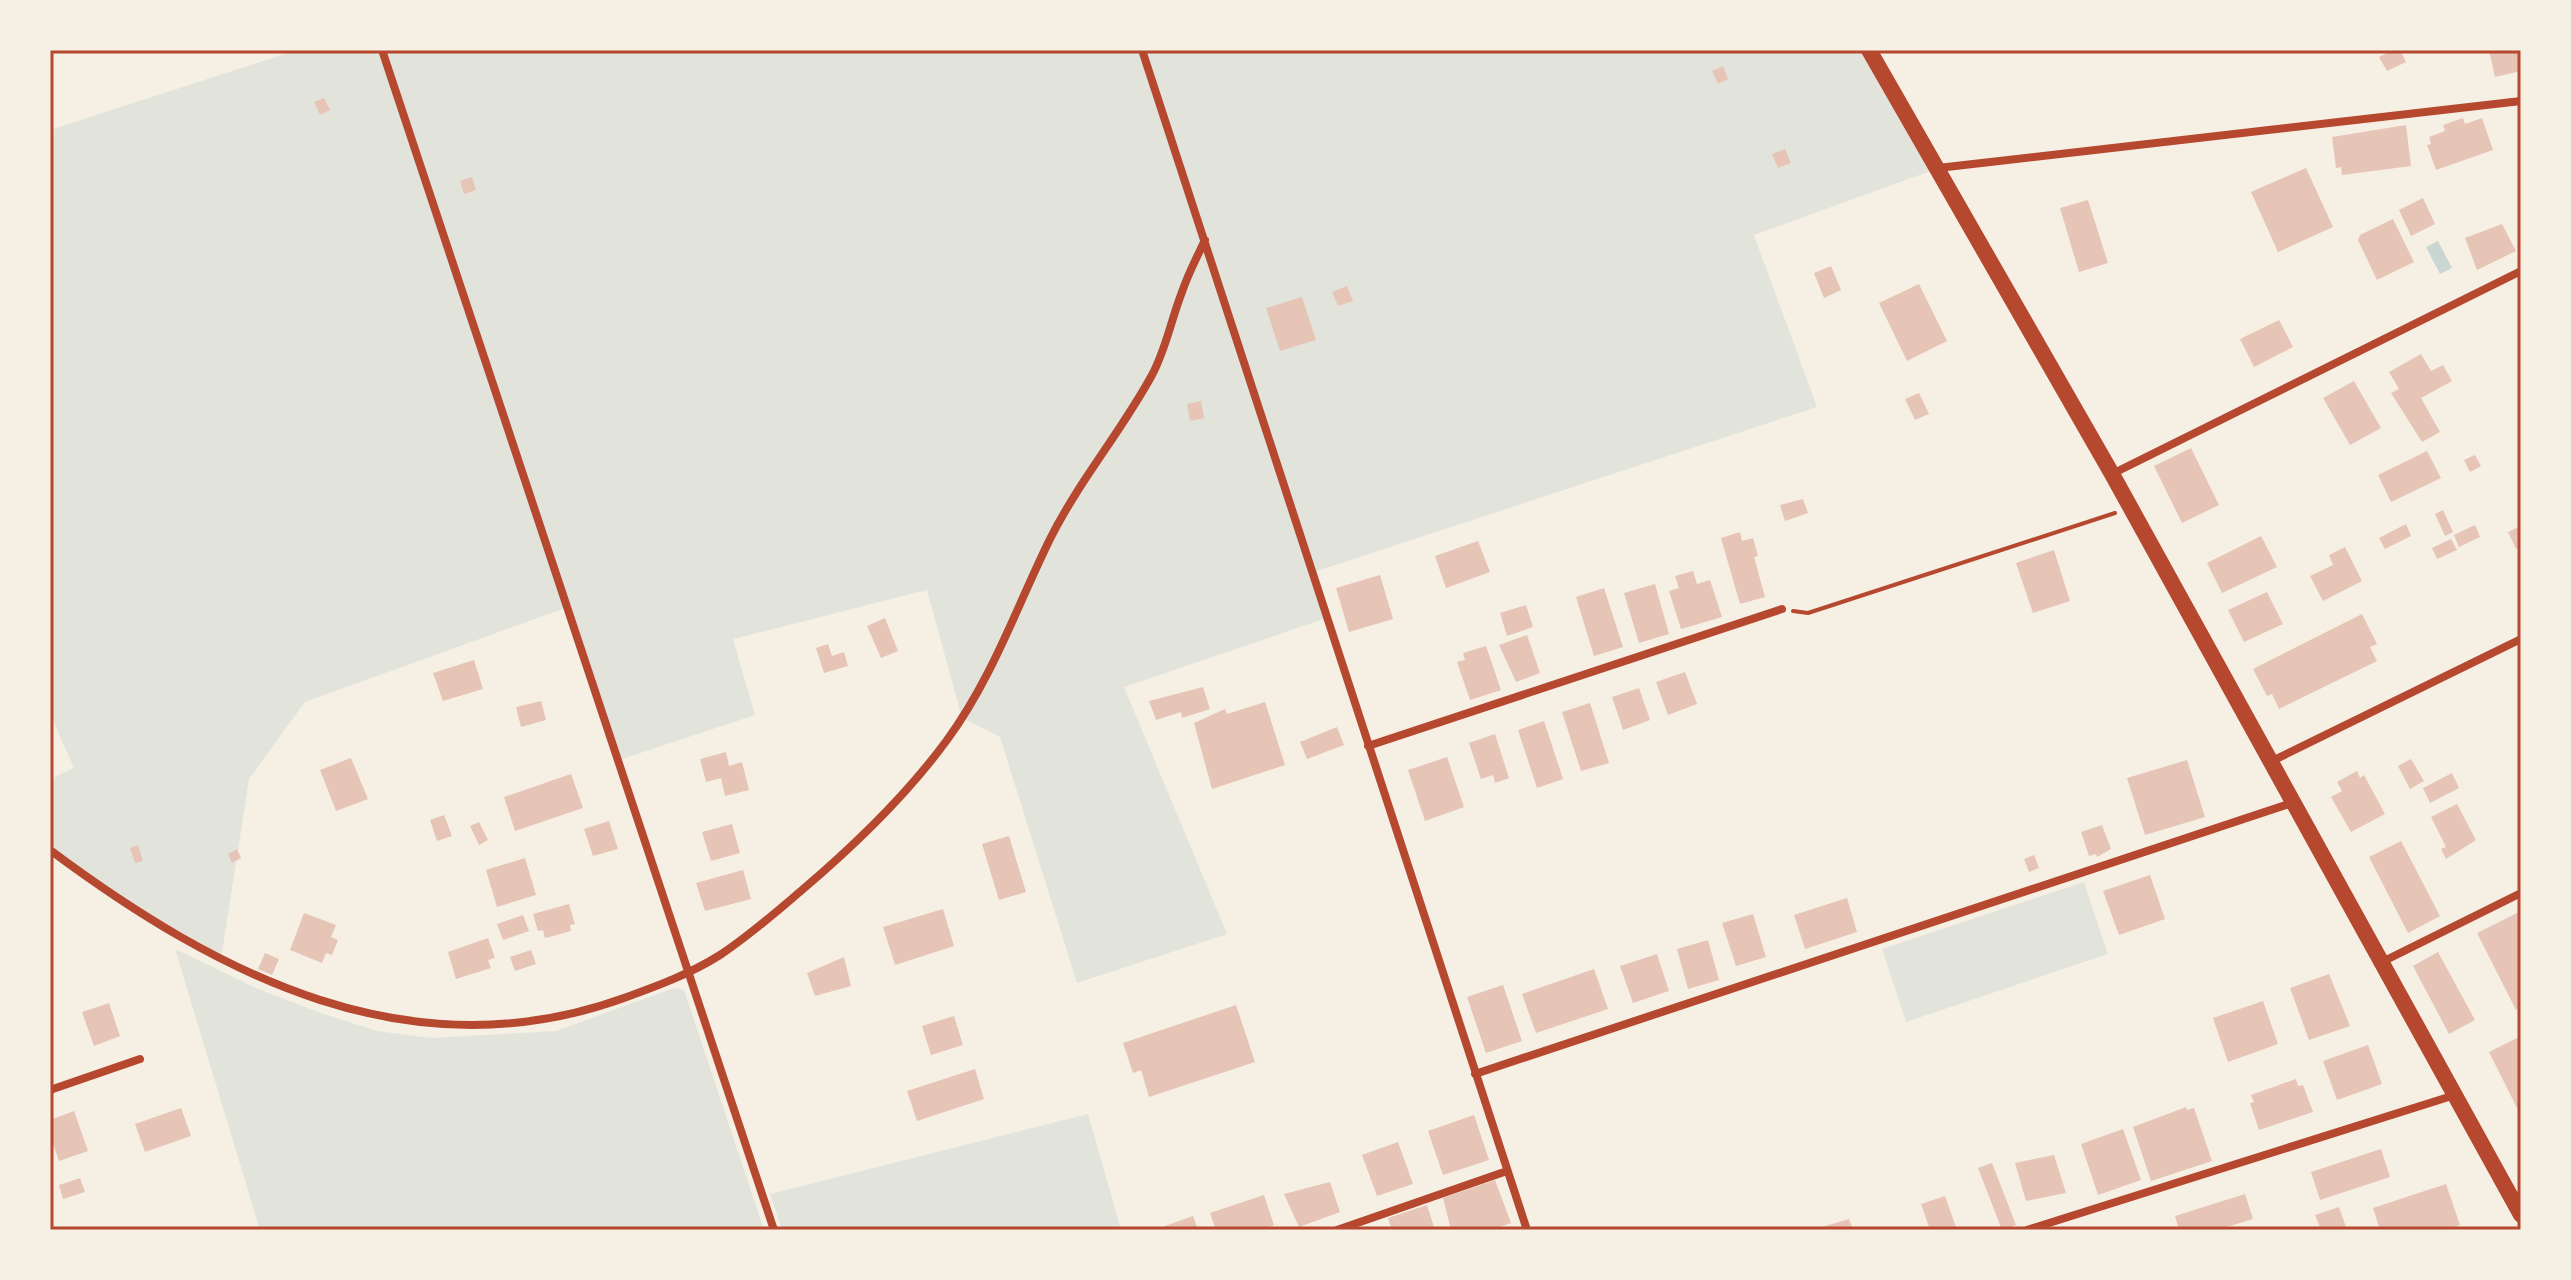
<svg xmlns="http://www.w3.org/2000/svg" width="2571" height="1280" font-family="'Archivo Narrow',sans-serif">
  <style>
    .green { fill: #e2e4dc }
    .water { fill: #c9d6d2 }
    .building { fill: #e6c5b7 }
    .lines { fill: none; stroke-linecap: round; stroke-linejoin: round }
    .path { stroke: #b5482f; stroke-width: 4 }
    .minor { stroke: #b5482f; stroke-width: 8 }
    .secondary { stroke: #b5482f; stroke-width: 16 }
    .neatline { fill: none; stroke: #b5482f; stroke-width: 3 }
  </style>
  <rect width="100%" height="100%" fill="#f6efe4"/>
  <path class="green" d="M297,50H1869L1936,169L1754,235L1817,407L1314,572L1327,618L1124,687L1227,934L1077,983L1000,737L962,718L927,590L733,639L755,715L619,760L568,607L305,702L249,779L221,959L182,939L50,849V779L74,768L50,714V130Z
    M2084,882L2108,954L1906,1022L1882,949Z
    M175,949L258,989L321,1013L377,1031L431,1038L556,1031L674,988L684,990L764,1230H260Z
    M1088,1114L1121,1230H782L770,1194Z"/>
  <path class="water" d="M2438,241L2452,268L2440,274L2426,247Z"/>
  <path class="building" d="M2393,50H2400L2406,62L2387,71L2379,57Z
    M2489,50H2521V71L2495,77Z
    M1723,66L1728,79L1718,84L1712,71Z
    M324,98L330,110L320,115L314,102Z
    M2463,118L2465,124L2482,118L2493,150L2436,170L2427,145L2431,144L2429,137L2445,131L2443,125Z
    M2406,125L2411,166L2342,175L2341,167L2336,168L2332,137Z
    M1785,149L1791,163L1778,168L1772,154Z
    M2306,168L2333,227L2278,252L2251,192Z
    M472,177L476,190L464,194L460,181Z
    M2423,198L2435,224L2411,236L2399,210Z
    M2088,200L2108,263L2079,272L2060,208Z
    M2393,219L2414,262L2377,280L2358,240L2360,235Z
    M2502,224L2516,251L2477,270L2465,238Z
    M1831,266L1841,290L1824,298L1814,273Z
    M1919,284L1947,341L1907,361L1879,303Z
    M1347,286L1353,301L1338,306L1332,292Z
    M1302,297L1316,340L1280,351L1266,308Z
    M2279,320L2293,347L2254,367L2240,339Z
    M2421,354L2431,371L2443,365L2452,381L2421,398L2440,432L2422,442L2391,393L2399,389L2389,372Z
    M2354,381L2381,428L2350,445L2323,398Z
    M1919,393L1929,414L1915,420L1905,399Z
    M1201,401L1204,418L1190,421L1187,404Z
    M2191,448L2219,505L2182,523L2154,466Z
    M2427,451L2441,478L2391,502L2378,475Z
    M2475,455L2481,466L2470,472L2464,460Z
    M1803,499L1808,513L1785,521L1780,505Z
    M2443,510L2453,532L2445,536L2435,514Z
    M2406,524L2411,536L2385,549L2379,538Z
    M2475,525L2480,537L2459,547L2454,535Z
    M2521,526V546L2516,549L2508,532Z
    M1740,532L1742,541L1753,538L1758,556L1754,557L1765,597L1740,604L1721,538Z
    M2261,536L2277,567L2222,593L2207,563Z
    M2451,539L2457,550L2437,559L2432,548Z
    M1478,541L1490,572L1446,588L1435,556Z
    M2345,547L2362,581L2323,601L2310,576L2333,565L2329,555Z
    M2054,550L2070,601L2033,613L2016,563Z
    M1693,571L1697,584L1710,580L1722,617L1681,629L1669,591L1679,588L1675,576Z
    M1380,575L1393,619L1349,632L1336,588Z
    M1655,584L1669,634L1639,643L1624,593Z
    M1604,588L1623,647L1594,656L1576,597Z
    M2267,592L2283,624L2244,642L2228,610Z
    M1526,605L1533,627L1507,636L1500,613Z
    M2362,614L2377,644L2370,647L2377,661L2279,709L2272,694L2267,696L2253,669Z
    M885,618L898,651L881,658L867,626Z
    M1527,635L1540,673L1516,682L1499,645Z
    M828,644L832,656L844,652L848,666L824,673L816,648Z
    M1486,646L1501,690L1470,700L1457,662L1465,660L1463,653Z
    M474,660L483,689L443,701L433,673Z
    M1685,672L1697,704L1668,715L1656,682Z
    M1203,687L1210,709L1182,718L1181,712L1156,720L1149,701Z
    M1639,688L1650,720L1623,730L1612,697Z
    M541,701L546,720L521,727L516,707Z
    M1265,702L1285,765L1212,789L1194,723L1225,709L1227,714Z
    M1590,703L1609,763L1581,771L1562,712Z
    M1544,721L1563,779L1537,788L1518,730Z
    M1337,727L1344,745L1307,759L1300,742Z
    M1495,734L1509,778L1495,783L1493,775L1481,779L1469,743Z
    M726,752L729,766L742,762L749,790L725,796L721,778L706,782L700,759Z
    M1447,757L1464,807L1425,821L1408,770Z
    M351,758L368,799L336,811L320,770Z
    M2411,759L2424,781L2410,789L2398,766Z
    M2187,760L2205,817L2145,835L2127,778Z
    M2357,771L2360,778L2364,775L2385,814L2351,832L2331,797L2342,791L2337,782Z
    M2452,773L2459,788L2430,803L2423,788Z
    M571,774L583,808L515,831L504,797Z
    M2457,804L2476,840L2446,859L2441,849L2446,847L2431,817Z
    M444,815L452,836L437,841L430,820Z
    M609,821L618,849L593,856L584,829Z
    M479,822L488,840L479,845L470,826Z
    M732,824L740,853L711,861L702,832Z
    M2102,825L2111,849L2097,857L2096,854L2089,856L2081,832Z
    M1009,836L1026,892L999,900L982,844Z
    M2401,841L2440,916L2408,933L2369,857Z
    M138,845L143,861L135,863L130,848Z
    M237,849L241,858L232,863L228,854Z
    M2034,855L2039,868L2029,872L2024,859Z
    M525,858L536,895L497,907L486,870Z
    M743,870L751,899L705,911L696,883Z
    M2150,875L2165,919L2119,935L2103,891Z
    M1847,898L1857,932L1805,949L1794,915Z
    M569,904L575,924L570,925L571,931L545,938L543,930L538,931L533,914Z
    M943,909L954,946L895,965L883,927Z
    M2521,911V1007L2516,1010L2477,933Z
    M304,913L336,925L331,937L338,940L332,955L326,953L322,963L290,950Z
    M1753,914L1766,957L1736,966L1722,923Z
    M523,915L529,931L503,940L497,924Z
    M488,938L495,958L488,960L491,968L456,979L448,952Z
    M1708,940L1719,980L1688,989L1677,949Z
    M531,950L536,964L515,971L510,957Z
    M2438,952L2475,1020L2449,1034L2413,966Z
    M265,953L279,959L272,975L258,969Z
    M1657,954L1669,991L1633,1003L1620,966Z
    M844,957L851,986L815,996L807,973Z
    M1594,969L1608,1009L1536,1033L1522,994Z
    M2329,974L2350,1026L2309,1040L2290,988Z
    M1503,985L1522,1041L1486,1053L1467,997Z
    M2263,1001L2278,1044L2228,1062L2213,1018Z
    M109,1003L120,1036L94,1046L82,1012Z
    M1236,1005L1255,1062L1149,1097L1141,1070L1133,1073L1123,1043Z
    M954,1016L963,1045L931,1055L922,1026Z
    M2521,1036V1116L2489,1052Z
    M2368,1045L2382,1084L2337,1100L2323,1061Z
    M975,1069L984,1099L917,1121L907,1091Z
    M2296,1079L2298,1086L2303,1085L2313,1112L2259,1130L2250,1103L2254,1102L2251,1095Z
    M2186,1107L2187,1110L2194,1108L2212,1161L2151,1181L2133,1127Z
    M181,1108L191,1136L145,1152L135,1124Z
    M74,1111L88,1151L59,1161L50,1135V1120Z
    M1474,1115L1489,1160L1443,1175L1428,1131Z
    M2123,1129L2141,1180L2098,1195L2081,1144Z
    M1398,1142L1413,1184L1377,1196L1362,1155Z
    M2381,1149L2390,1177L2320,1200L2311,1172Z
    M2054,1155L2066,1193L2026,1201L2015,1163Z
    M1992,1163L2016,1225L2002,1230L1978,1168Z
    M80,1178L85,1192L63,1199L59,1185Z
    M1495,1180L1511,1223L1491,1230H1451L1443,1198Z
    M1330,1182L1340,1212L1299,1227L1284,1194Z
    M2446,1184L2460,1225L2444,1230H2380L2373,1208Z
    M2245,1194L2253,1219L2217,1230H2179L2175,1216Z
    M1264,1195L1274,1225L1260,1230H1216L1210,1213Z
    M1945,1196L1957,1230H1930L1921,1204Z
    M1427,1205L1435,1230H1392L1388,1218Z
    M2339,1207L2347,1230H2321L2315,1215Z
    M1193,1216L1198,1230H1154Z
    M1849,1219L1853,1230H1816L1815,1229Z"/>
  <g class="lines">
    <path class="path" d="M1793,611L1808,613L2115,513"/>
    <path class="minor" d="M382,50L774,1230
      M1142,50L1527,1230
      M1938,168L2521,101
      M2112,474L2521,271
      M1368,746L1782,609
      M2270,762L2521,639
      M50,850C219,976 411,1075 624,998C657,986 690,974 720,955C749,936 775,913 802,890C855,845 906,796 947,740C992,679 1017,606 1050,539C1079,481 1121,432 1152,375C1166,349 1171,320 1182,292C1188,274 1197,257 1205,240
      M2382,962L2521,893
      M1475,1074L2292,803
      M50,1090L140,1059
      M1337,1230L1507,1171
      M2027,1230L2455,1095"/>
    <path class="secondary" d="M1869,50L2112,474L2521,1215"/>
  </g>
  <rect width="2571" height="1280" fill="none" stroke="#f6efe4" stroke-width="104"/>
  <rect x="52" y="52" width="2467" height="1176" class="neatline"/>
</svg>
